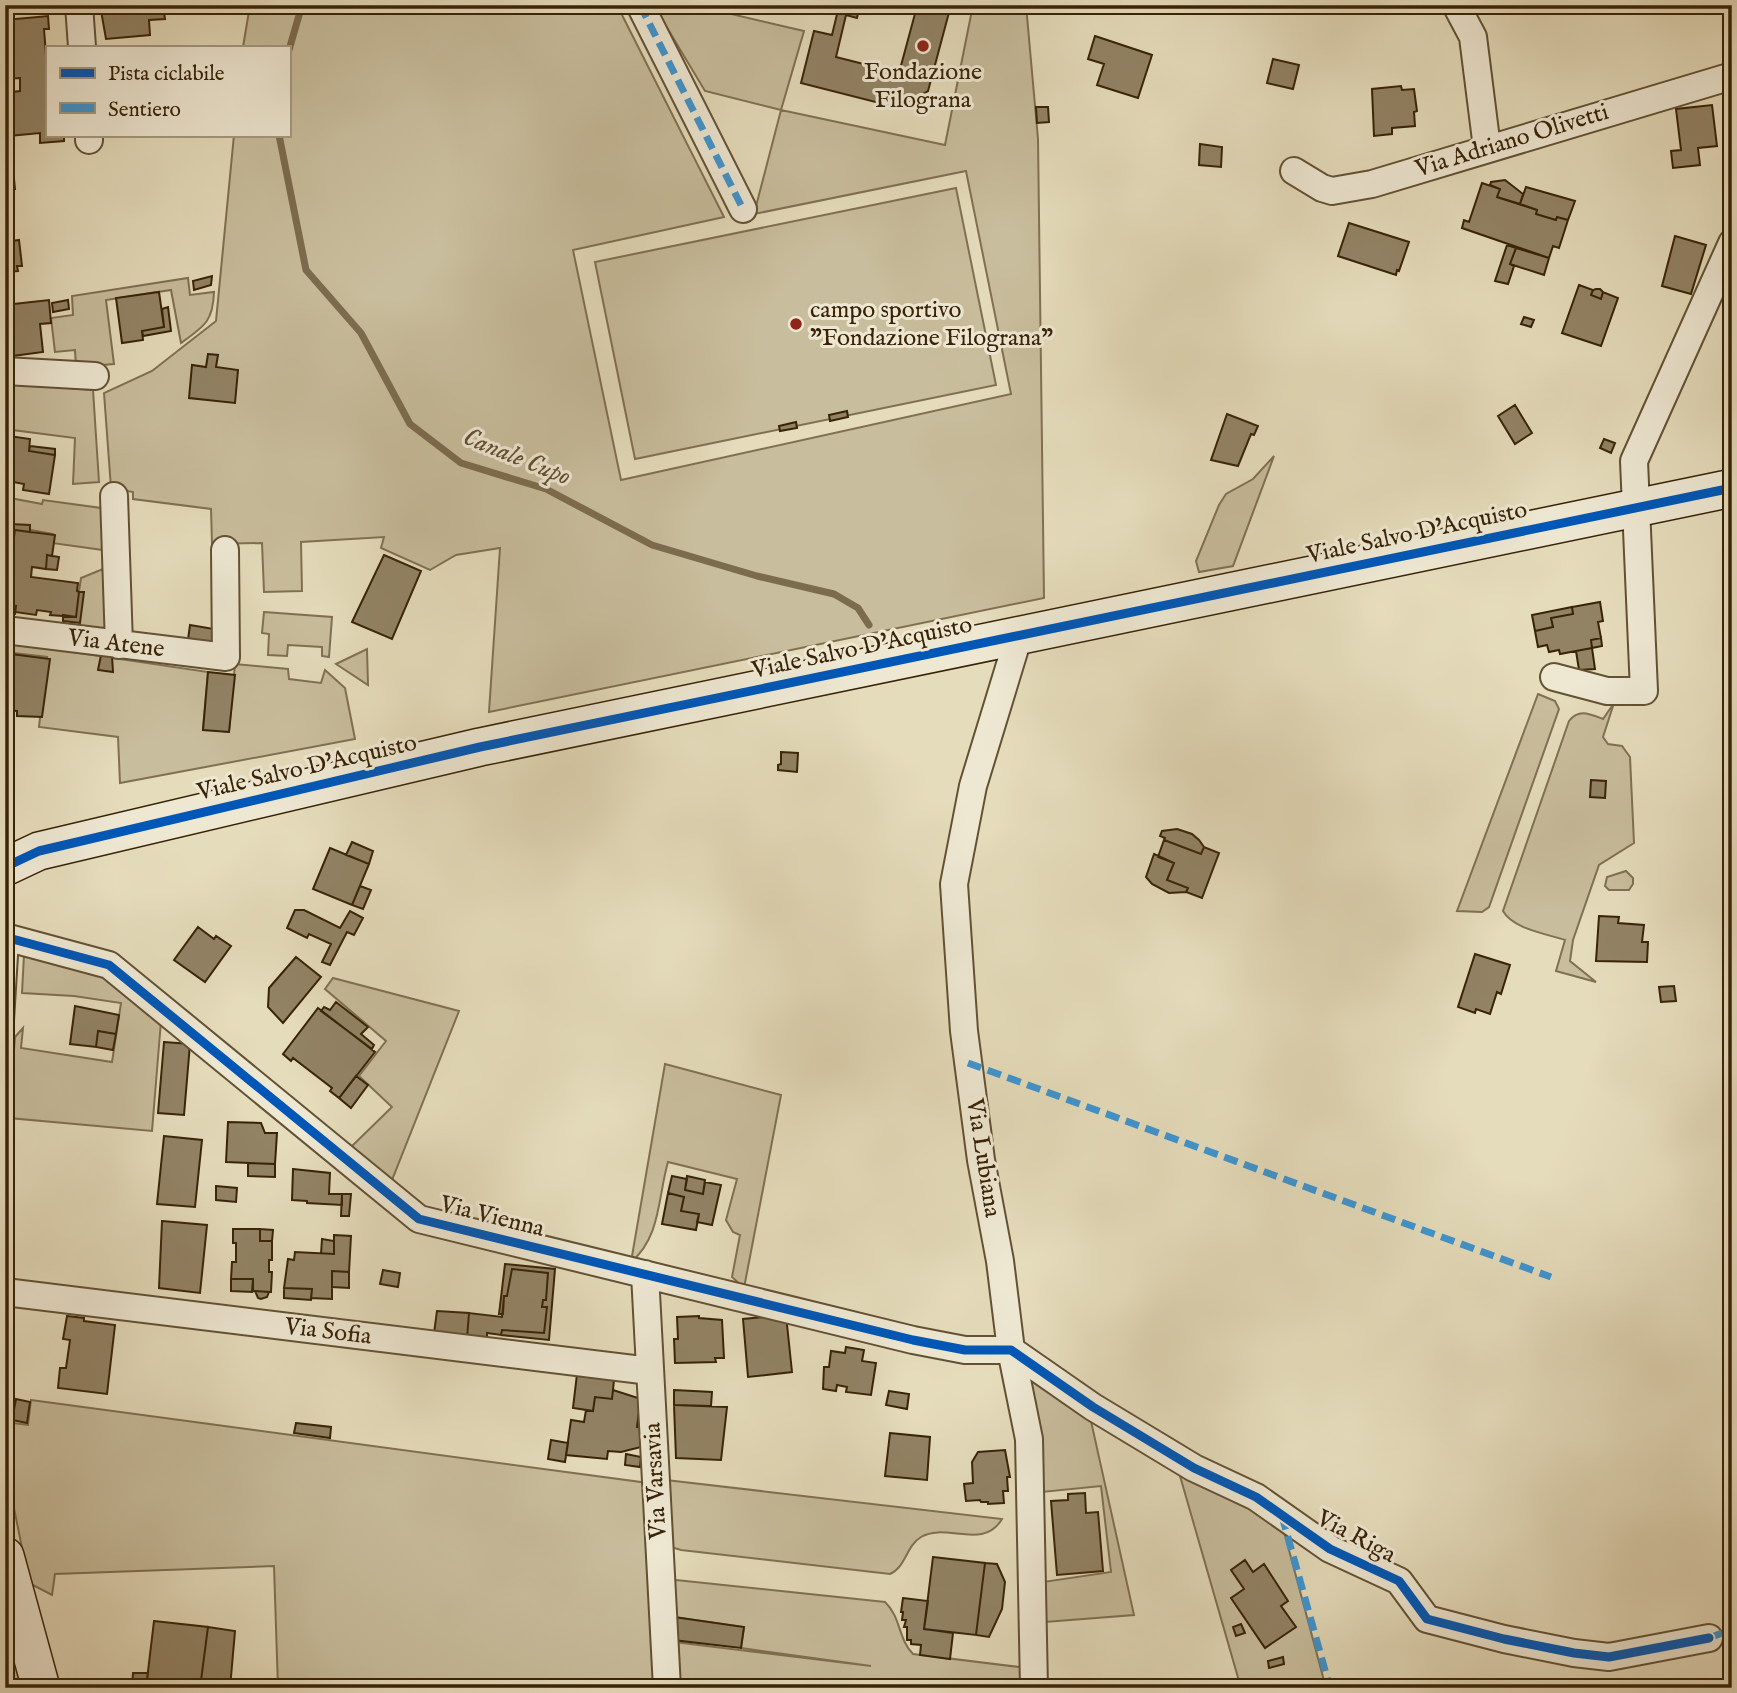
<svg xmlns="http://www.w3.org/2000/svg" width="1737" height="1693" font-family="'IM FELL English',serif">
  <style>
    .green { fill: #c8bd9c; stroke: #807052; stroke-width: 2 }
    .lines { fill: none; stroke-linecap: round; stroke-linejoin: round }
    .stream { stroke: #7c6c4e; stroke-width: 7 }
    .building { fill: #928365; stroke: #382307; stroke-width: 2 }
    .lane-casing { stroke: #635134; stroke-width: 16 }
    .street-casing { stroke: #635134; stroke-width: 30 }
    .secondary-casing { stroke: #382307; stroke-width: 40 }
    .lane { stroke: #eee8d3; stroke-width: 12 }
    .street { stroke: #eee8d3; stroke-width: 26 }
    .secondary { stroke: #eee8d3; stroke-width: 37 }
    .quiet { stroke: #3e95d1; stroke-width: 7; stroke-dasharray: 14 7; stroke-linecap: butt }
    .cycleway-casing { stroke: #eee8d3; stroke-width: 13 }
    .cycleway { stroke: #0057b8; stroke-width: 9 }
    .poi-dot { fill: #8f2418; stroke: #eee8d3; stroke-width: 2.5 }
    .labels { text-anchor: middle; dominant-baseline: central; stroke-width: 6; stroke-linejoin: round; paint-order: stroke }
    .poi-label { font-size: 24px; fill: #382307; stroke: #eee8d3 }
    .street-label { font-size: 24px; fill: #382307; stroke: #eee8d3 }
    .water-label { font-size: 26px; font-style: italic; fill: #604e31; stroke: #eee8d3 }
  </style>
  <rect width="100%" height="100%" fill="#e5dcbb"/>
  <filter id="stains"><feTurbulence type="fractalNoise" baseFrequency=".00286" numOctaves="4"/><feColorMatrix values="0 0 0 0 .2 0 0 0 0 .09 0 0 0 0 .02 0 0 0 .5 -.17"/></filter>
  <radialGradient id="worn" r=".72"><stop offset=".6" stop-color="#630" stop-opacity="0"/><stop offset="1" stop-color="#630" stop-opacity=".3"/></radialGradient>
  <path class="green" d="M250,5H617L724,217L573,250L621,480L1011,394L966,171L754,214L781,110L705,91L660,16L657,5H726L731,14L804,31L781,110L945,145L973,5H1026L1038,139L1044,598L489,712L500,548L456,555L430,570L381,548L384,537L301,542L302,591L264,592L262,543L212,544L211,509L133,499V492L111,488L104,393L152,371L216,321L234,135H289V47H243Z
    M956,188L996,385L635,459L595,262Z
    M188,278L190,295L214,292C213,321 205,326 181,343L171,290L106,300L114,364L76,367L75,350L55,352L51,318L73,315L72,296Z
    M5,383L93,390L99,482L73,484L75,438L5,429Z
    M1274,456L1233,566L1199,572L1196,561L1219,505L1226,494L1253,479Z
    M5,497L42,504L43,500L101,508L103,550L52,543L53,534L9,526L5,542Z
    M103,569L106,633L73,630L81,578Z
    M264,612L332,617L329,657L322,656V647L288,645L287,656L268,655L269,634L262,633Z
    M5,642L208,672L203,729L229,732L235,664L288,669L289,679L321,683L325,670L345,688L355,739L120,783L118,737L39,727L47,657L5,652Z
    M367,649L368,685L336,664Z
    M1538,694L1555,701L1559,709L1489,907L1482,912L1457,911Z
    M1614,703L1603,737L1608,744L1622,746L1630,757L1634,843L1599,865L1573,940L1570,961L1596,982L1556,971L1565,940C1547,934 1513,929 1503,911L1569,721C1579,708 1590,714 1603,719Z
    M1626,871L1633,878V884L1629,890H1609L1605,886L1607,877Z
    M24,955L99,970L161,1021L152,1131L9,1118L15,1037L23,1028L21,1048L112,1062L121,1003L74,996L22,993Z
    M333,978L459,1011L390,1185L349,1149L392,1107L359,1076L386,1041L325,989Z
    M665,1064L781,1095L744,1288L732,1277L740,1235L733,1232L726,1220L737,1179L668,1162C658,1196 661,1237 631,1262Z
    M1026,1368L1089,1412L1134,1615L1045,1622L1043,1582L1111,1572L1101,1486L1042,1492Z
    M31,1400L648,1483L657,1688H278L274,1566L55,1574L52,1595L29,1583L5,1463V1422L28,1425Z
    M1178,1469L1282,1524L1326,1688H1241Z
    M666,1480L1002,1519C983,1551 946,1522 921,1537C906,1546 906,1567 890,1574L681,1550L671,1547Z
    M676,1580L885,1602C901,1617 898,1639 913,1654L1019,1667L1023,1670L1027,1688H677L674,1642L871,1666L741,1648L744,1627L674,1617L670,1582Z
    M5,1612L26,1688H5Z"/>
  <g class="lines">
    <path class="stream" d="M289,50L302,5
      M279,135L306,270L361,333L410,424L461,463L546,489L652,545L757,576L834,594L858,608L869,625"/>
  </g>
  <path class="building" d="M20,5H62V7L20,8Z
    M100,5H163L165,19L149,20L150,35L106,39Z
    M819,5H860L857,18L846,15L836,57L899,73L916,10L900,5H951L928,91L899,108L801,83L814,31L832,35L838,10Z
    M1335,5H1356V11L1335,12Z
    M48,16L49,29H44L47,68V135H64V141L40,143V133L9,136V144H5V110L12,109V99H5V93L20,91V78L5,79V20Z
    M1095,36L1152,55L1138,98L1097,85L1104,64L1088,59Z
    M1273,59L1299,65L1293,89L1267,83Z
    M1401,86L1402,90L1414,89L1417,111L1414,112L1415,126L1392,128V134L1374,136L1372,89Z
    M1712,105L1717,146L1698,148L1700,165L1673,168L1671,151L1681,150L1676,109Z
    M1036,107H1048L1049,122L1037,123Z
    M1200,144L1222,147L1221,167L1199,165Z
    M5,148H11L15,189L5,190Z
    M1505,180L1523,194L1520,204L1497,197L1500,189L1490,185L1491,182Z
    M1482,183L1500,189L1497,197L1537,210L1536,214L1556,220L1557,217L1568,220L1559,248L1553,246L1549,258L1462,228L1464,220L1469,222Z
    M1526,187L1575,201L1568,220L1557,217L1556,220L1536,214L1537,210L1520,204Z
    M1349,223L1409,242L1399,271L1397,270L1396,275L1338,256Z
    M1675,236L1706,245L1691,294L1662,286Z
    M19,240L22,266H17L18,271L5,272V242Z
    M1507,245L1516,248L1510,264L1514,266L1508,284L1495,281Z
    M1516,248L1549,258L1544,275L1510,264Z
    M212,276L211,285L194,290L193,281Z
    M1579,285L1593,290L1591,295L1601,299L1603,292L1618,298L1601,346L1562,333Z
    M1596,289H1600L1603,292L1601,299L1591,295L1593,290Z
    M159,292L164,327L142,331L143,340L122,343L116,298Z
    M49,300L51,323L40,324L43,352L5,357V305Z
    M68,300L69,309L53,312L52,303Z
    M168,307L171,331L143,336L142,331L164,327L162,309Z
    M1524,317L1534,320L1531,327L1521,324Z
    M208,354L218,355L216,367L238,370L235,403L189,398L192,365L206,367Z
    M1515,405L1532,433L1515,444L1498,416Z
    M847,411L848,417L830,421L829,415Z
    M1227,414L1258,426L1254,435L1251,434L1238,466L1211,460Z
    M796,422L797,428L780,431L779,426Z
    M9,436L30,439L29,451L55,455L49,494L23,490L24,484L8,481L11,460L5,459Z
    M1604,439L1615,443L1611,453L1600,448Z
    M30,446L55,449V455L29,451Z
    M10,524L30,525V532L15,530L12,551L6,550Z
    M15,530L55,535L52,556L47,555L46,569L32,567L31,577L78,583L77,591L79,592L76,617L50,615L51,612L37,610L36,615L15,612L16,606L5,605L8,550L12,551Z
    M47,555L59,557L57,570L46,569Z
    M384,555L421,571L392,639L352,622Z
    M79,592H84L80,623L63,621V615L76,617Z
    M1600,602L1603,621L1598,622L1601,638L1591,640L1592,648L1560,654L1559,650L1549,652L1547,645L1538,647L1535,631L1553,627L1551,618L1573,614L1572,607Z
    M5,605L16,606L15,614L5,613Z
    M1572,607L1573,614L1551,618L1553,627L1535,631L1532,615Z
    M190,625L214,629L213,643L188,640Z
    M1601,638L1602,646L1592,648L1591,640Z
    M1592,648L1595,669L1579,670L1576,651Z
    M11,654L50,659L42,717L17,716V711L5,710V666H9Z
    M101,655L112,656L113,672L98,670Z
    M208,672L235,675L229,732L203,730Z
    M781,752L798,753L797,772L778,770V765L781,764Z
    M1591,780L1606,781L1605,798L1590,797Z
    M1177,829L1192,834L1199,840L1204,847L1201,854L1164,840L1165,838L1160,836L1162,831Z
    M1164,840L1201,854L1204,847L1219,853L1202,898L1186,892L1188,888L1167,880L1174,863L1158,857Z
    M352,842L373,851L369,864L346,855Z
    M330,848L369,864L352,905L313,889Z
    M1154,854L1174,863L1167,880L1188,888L1186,892L1169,893L1152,884L1146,877Z
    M360,886L371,890L363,909L352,905Z
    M295,910H304L340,928L350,911L363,918L354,935L347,932L330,965L322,962L331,944L309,934L307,938L287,928Z
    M1599,916L1619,917L1618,923L1644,925L1642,942H1648L1647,962L1596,961Z
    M198,927L214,939L216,936L231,946L205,982L174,960Z
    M1475,954L1510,965L1501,994L1497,992L1490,1014L1476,1009L1475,1013L1458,1007Z
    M296,957L321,977L283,1023L268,1007L269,988Z
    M1674,986L1676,1001L1661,1002L1659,987Z
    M336,1002L368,1027L361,1034L374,1045L372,1049L321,1011L324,1007L330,1010Z
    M75,1006L119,1015L116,1034L98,1031L96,1047L70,1044Z
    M318,1008L375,1052L339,1098L330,1091L332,1088L293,1058L291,1061L283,1054Z
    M98,1031L116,1034L113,1050L96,1047Z
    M164,1042L190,1044L184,1115L158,1113Z
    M356,1076L368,1085L351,1108L339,1098Z
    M228,1122L261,1123L265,1133H277L275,1164L226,1162Z
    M164,1136L202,1140L195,1207L157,1204Z
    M248,1163L275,1164V1177L248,1176Z
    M293,1169L330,1173L329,1194H342V1205L307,1203V1201L292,1200Z
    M672,1176L687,1179L685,1190L703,1194L705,1182L721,1185L712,1225L697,1222L699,1214L681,1211L684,1197L668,1193Z
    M687,1176L705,1180L703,1194L685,1190Z
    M216,1186L237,1188L236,1202L216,1200Z
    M668,1193L684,1197L681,1211L699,1214L696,1230L662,1224Z
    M342,1194H351L349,1216H341Z
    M162,1221L207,1225L200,1293L159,1288Z
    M233,1229H260V1241H272V1260H269V1272H272L271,1292L253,1291V1279H231L232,1262H236V1243H233Z
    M260,1229L273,1230L272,1241H260Z
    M334,1235L351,1236L349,1272L332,1271V1299L311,1298L312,1289L284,1288L288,1259L294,1260L295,1252L334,1254Z
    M322,1239L334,1241V1254H321Z
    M505,1264L555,1269L549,1340L501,1335L502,1330L544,1333L547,1307H542L543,1300H546L548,1273L512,1269L507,1296H504L503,1314H499Z
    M512,1269L548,1273L546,1300H543L542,1307H547L544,1333L502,1330L501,1335L487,1333V1339L467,1338L469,1313L502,1317L504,1296H507Z
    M383,1270L400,1273L398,1287L380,1284Z
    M332,1271L349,1272V1288L332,1287Z
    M231,1279H253L252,1292L231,1291Z
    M284,1288L312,1289L311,1300L284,1298Z
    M255,1291L269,1292L267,1297L261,1299L258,1298Z
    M437,1311L469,1313L467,1338L434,1333Z
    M786,1315L792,1372L748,1377L743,1319Z
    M67,1316L84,1318V1321L115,1325L107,1394L58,1388L60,1368H66L70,1340L63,1339Z
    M699,1316V1318L722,1320L724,1358H715L716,1362L675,1363L674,1339H678L677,1317Z
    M846,1347L864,1350L862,1361L876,1363L871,1395L846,1392L847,1387L837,1385L836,1391L823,1389L824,1367H829L831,1351L845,1353Z
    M577,1374L606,1377V1379L614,1380L612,1399L595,1397L593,1411L573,1408Z
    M613,1390L638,1398L640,1403L637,1427L644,1428L641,1447L621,1452L608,1451L607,1459L566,1455L571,1420L584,1422L586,1410L593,1411L595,1397L612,1399Z
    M674,1390L712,1392L711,1406L674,1405Z
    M889,1391L909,1394L907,1409L886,1405Z
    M16,1399L30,1402L27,1423L12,1420Z
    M674,1405L727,1407L721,1460L676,1458Z
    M296,1423L331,1427L330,1438L294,1433Z
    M890,1433L930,1437L927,1480L885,1476Z
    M551,1440L568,1443L565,1462L548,1459Z
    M1005,1450L1010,1477H1007L1008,1491H1003L1004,1503L988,1504V1502H981L980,1500L966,1501L964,1484L973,1483L972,1462L978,1452Z
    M626,1454L641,1457L640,1467L625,1465Z
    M1085,1493L1086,1513L1098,1512L1103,1571L1057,1575L1051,1501L1068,1500V1494Z
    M933,1557L985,1563L976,1635L924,1629Z
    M1245,1560L1253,1572L1264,1564L1288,1601L1281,1606L1296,1627L1265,1648L1231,1598L1244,1589L1231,1570Z
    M985,1563L997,1564L1005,1582L1002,1609L989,1637L976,1635Z
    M903,1598L928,1601L924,1629L953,1633L950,1659L920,1655L921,1645L911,1644V1640H907V1627H904L906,1620H902L903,1612H901Z
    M674,1617L744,1627L741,1648L673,1640Z
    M154,1621L208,1627L200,1688H146Z
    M1241,1624L1245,1633L1236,1636L1233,1627Z
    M208,1627L235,1631L230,1688H200Z
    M1283,1657L1284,1664L1269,1668L1268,1661Z
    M133,1673H148L146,1688H132Z"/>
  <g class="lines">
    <g class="lane-casing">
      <path id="lane" d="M5,1053L12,939"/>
    </g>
    <g class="street-casing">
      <path id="street" d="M79,5L82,47
        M640,5L743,209
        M1456,5L1473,37L1487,148
        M89,135V140
        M1294,171L1322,188L1332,191L1372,184L1732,76
        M5,371L95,376
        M114,496L119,645
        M5,630L226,657L225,550
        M1019,635L973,786L954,884L964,1031L981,1160L1000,1261L1011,1350L1029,1439L1034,1688
        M1554,677L1607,691H1644L1634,461L1732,243
        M5,937L109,965L419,1219L913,1340L965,1350H1011L1093,1407L1194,1468L1256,1497L1330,1549L1399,1581L1427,1619L1504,1639L1574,1653L1609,1657L1709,1638
        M645,1274L667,1688
        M5,1292L650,1371"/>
    </g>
    <g class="secondary-casing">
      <path id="secondary" d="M5,867L39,851L480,747L1732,488
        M5,1556L41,1688"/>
    </g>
    <use href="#lane" class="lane"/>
    <use href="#street" class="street"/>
    <use href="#secondary" class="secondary"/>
    <path class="quiet" d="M640,5L743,209
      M968,1063L1551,1277
      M1282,1516L1330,1688
      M1709,1638L1732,1629"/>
    <g class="cycleway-casing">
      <path id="cycleway" d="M5,867L39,851L480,747L1732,488
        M5,937L109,965L419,1219L913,1340L965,1350H1011L1093,1407L1194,1468L1256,1497L1330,1549L1399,1581L1427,1619L1504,1639L1574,1653L1609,1657L1709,1638"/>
    </g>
    <use href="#cycleway" class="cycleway"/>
  </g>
  <g class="poi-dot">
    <circle cx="923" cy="46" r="7"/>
    <circle cx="796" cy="324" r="7"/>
  </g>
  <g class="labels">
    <g class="poi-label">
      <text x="923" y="72">Fondazione<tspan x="923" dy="28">Filograna</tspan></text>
      <text x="810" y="310" text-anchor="start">campo sportivo<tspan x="810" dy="28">"Fondazione Filograna"</tspan></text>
    </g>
    <g class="street-label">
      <text transform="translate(1512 141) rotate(-17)">Via Adriano Olivetti</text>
      <text transform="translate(1417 533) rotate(-12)">Viale Salvo D'Acquisto</text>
      <text transform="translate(116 644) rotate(7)">Via Atene</text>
      <text transform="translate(862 648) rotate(-12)">Viale Salvo D'Acquisto</text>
      <text transform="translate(307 768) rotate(-13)">Viale Salvo D'Acquisto</text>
      <text transform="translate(983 1158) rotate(81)">Via Lubiana</text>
      <text transform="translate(492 1217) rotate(14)">Via Vienna</text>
      <text transform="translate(328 1332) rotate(7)">Via Sofia</text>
      <text transform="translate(656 1481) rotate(-93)">Via Varsavia</text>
      <text transform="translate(1356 1537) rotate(28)">Via Riga</text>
    </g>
    <g class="water-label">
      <text transform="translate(517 457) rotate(22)">Canale Cupo</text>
    </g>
  </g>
  <rect width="1737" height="1693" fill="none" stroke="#e5dcbb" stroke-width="28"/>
  <rect x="7" y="7" width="1723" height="1679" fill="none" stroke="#382307" stroke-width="3.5"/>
  <rect x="14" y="14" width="1709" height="1665" fill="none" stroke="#382307" stroke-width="2"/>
  <rect x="46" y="46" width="245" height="91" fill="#eee8d3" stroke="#a59981" stroke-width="2"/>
  <rect x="60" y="68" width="35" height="10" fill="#0057b8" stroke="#a59981" stroke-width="2"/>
  <text x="108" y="80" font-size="21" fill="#382307">Pista ciclabile</text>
  <rect x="60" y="103" width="35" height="10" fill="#3e95d1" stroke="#a59981" stroke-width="2"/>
  <text x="108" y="116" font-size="21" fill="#382307">Sentiero</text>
  <rect width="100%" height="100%" filter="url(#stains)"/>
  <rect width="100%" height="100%" fill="url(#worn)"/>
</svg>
